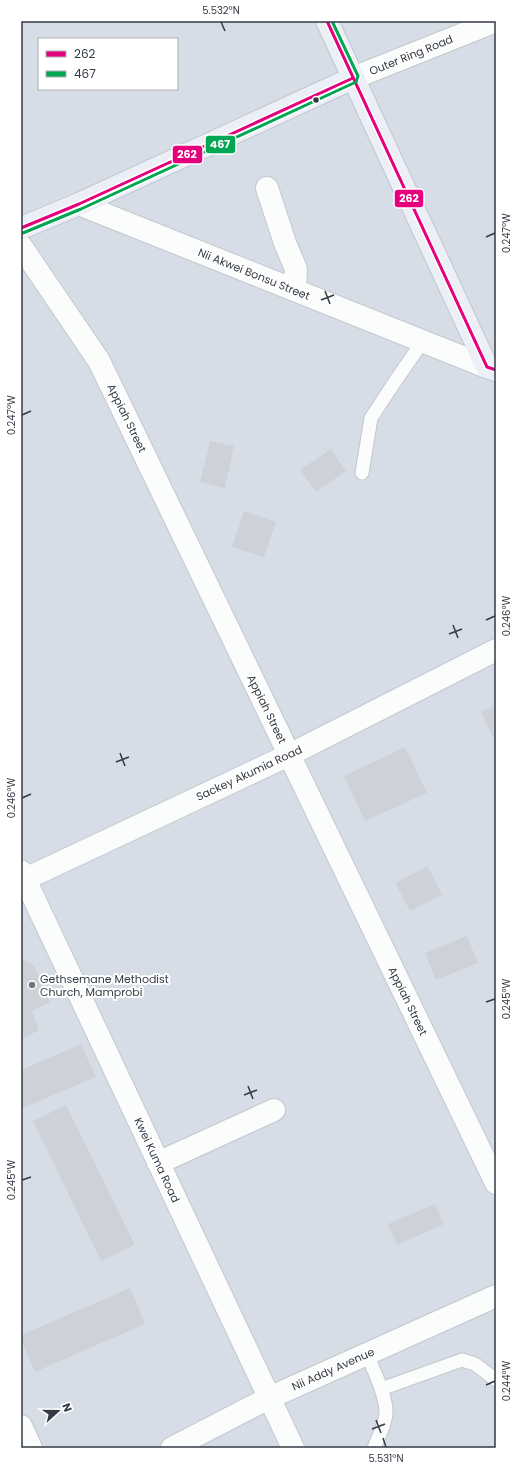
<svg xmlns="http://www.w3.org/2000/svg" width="517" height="1469" font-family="Poppins,sans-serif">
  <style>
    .residential { fill: #d7dde7; fill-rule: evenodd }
    .building { fill: #ced2d8 }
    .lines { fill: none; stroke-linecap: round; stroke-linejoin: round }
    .lane-casing { stroke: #c4c7cc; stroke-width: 15 }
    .street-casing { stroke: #c4c7cc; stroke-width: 24 }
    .secondary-casing { stroke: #c0c6d1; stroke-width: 24 }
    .lane { stroke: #fbfcfc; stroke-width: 13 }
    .street { stroke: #fbfcfc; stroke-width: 22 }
    .secondary { stroke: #eceff6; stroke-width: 22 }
    .bus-1-casing { stroke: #fff; stroke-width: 6 }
    .bus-2-casing { stroke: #fff; stroke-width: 6 }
    .bus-1 { stroke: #e5007d; stroke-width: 3 }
    .bus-2 { stroke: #00a651; stroke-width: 3 }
    .ticks { fill: none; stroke: #333a44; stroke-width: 1.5 }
    .bus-dot { fill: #333a44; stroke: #fff; stroke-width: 1.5 }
    .poi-dot { fill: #727780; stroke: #fff; stroke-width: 1.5 }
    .labels { text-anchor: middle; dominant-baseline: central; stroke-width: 4; stroke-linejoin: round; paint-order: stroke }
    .street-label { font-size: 11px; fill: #333a44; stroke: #fff }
    .poi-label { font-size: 11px; fill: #333a44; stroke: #fff; text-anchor: start }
    .line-badge { stroke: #fff; stroke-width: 1.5 }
    .badge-label { font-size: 11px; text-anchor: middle; font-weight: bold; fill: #fff }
    .neatline { fill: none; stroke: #333a44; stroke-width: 1.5 }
    .ticks-label { font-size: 10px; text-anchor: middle; fill: #333a44 }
  </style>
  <rect width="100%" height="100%" fill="#e6e9ee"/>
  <path class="residential" d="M21,21H496V1448H21ZM39,39H177V89H39Z"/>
  <path class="building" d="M210,441L234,446L225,488L200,482Z
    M331,449L346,471L316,492L300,470Z
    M244,511L276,522L264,557L232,547Z
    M496,705V743L481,712Z
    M405,747L427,793L365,821L344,776Z
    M428,866L442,895L410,911L395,883Z
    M467,936L478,963L436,980L425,953Z
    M21,958L35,967L50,1002L32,1011L39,1030L21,1040Z
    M81,1044L96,1077L21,1109V1070Z
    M66,1105L135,1245L101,1261L33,1121Z
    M435,1204L444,1224L397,1245L388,1224Z
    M130,1288L145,1324L35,1372L21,1339V1335Z"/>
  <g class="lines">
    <g class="lane-casing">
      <path id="lane" d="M362,473L371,418L394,383L423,341
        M367,1354C373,1369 385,1393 386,1410C387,1422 378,1437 374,1448
        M381,1389L462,1360L475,1364L496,1380"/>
    </g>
    <g class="street-casing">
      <path id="street" d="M353,78L496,21
        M267,188L285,243L296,269L295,290
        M79,204L487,367
        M21,246L99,361L496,1183
        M21,871L293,1448
        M21,881L289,755L496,650
        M158,1163L274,1110
        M21,1426L31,1448
        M172,1448L269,1398L496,1296"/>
    </g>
    <g class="secondary-casing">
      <path id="secondary" d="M327,21L487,367L496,370
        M21,228L79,204L353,78"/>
    </g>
    <use href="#lane" class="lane"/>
    <use href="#street" class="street"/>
    <use href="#secondary" class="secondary"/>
    <g class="bus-1-casing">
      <path id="bus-1" d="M327,21L487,367L496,370
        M21,228L79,204L353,78"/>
    </g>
    <g class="bus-2-casing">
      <path id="bus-2" d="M23,233L81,209L356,82L358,76L332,21"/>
    </g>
    <use href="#bus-1" class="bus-1"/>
    <use href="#bus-2" class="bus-2"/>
  </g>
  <path class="ticks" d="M221,22L225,31M486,237L495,233M325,291L330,304M321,300L334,295M22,415L31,411M486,620L495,616M453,625L458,638M449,634L462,629M120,753L125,766M116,762L129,757M22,798L31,794M486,1002L495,999M248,1086L253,1099M244,1095L257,1090M22,1180L31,1177M486,1385L495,1381M376,1420L381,1433M372,1429L385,1424M383,1438L386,1447"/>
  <circle class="bus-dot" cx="316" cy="100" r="3.5"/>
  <circle class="poi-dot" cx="32" cy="985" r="4"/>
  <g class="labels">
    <g class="street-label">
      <text transform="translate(411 55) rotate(-22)">Outer Ring Road</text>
      <text transform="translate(254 274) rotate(22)">Nii Akwei Bonsu Street</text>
      <text transform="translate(127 418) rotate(64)">Appiah Street</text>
      <text transform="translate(267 709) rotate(64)">Appiah Street</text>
      <text transform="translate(249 773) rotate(-25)">Sackey Akumia Road</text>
      <text transform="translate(408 1001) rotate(64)">Appiah Street</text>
      <text transform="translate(157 1160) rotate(65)">Kwei Kuma Road</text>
      <text transform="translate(333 1369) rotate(-24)">Nii Addy Avenue</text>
    </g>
    <g class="poi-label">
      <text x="40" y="979">Gethsemane Methodist<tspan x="40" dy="13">Church, Mamprobi</tspan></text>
    </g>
  </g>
  <g class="line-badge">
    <rect x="205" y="135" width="31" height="19" rx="4" fill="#00a651"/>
    <rect x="172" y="145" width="31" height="19" rx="4" fill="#e5007d"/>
    <rect x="394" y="189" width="30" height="19" rx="4" fill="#e5007d"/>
  </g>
  <g class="badge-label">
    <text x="220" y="148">467</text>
    <text x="187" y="158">262</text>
    <text x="409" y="202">262</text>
  </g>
  <rect width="517" height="1469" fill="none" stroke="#ffffff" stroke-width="44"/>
  <rect x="38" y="38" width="140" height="52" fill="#ffffff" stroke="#adb0b4"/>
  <rect x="46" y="51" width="20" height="6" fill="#e5007d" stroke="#adb0b4"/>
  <text x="74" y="58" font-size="12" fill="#333a44">262</text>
  <rect x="46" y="71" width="20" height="6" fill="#00a651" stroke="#adb0b4"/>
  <text x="74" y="78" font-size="12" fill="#333a44">467</text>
  <g transform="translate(58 1411) rotate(69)" stroke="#ffffff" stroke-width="3" paint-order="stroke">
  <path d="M0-3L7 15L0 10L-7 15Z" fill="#333a44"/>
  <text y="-6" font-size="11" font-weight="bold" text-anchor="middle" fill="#333a44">N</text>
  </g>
  <rect x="22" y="22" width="473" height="1425" class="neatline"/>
  <g class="ticks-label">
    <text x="221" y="14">5.532°N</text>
    <text transform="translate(506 233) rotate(-90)" y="4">0.247°W</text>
    <text transform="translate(11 415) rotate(-90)" y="4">0.247°W</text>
    <text transform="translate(506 616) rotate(-90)" y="4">0.246°W</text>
    <text transform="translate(11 798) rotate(-90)" y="4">0.246°W</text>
    <text transform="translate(506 999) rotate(-90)" y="4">0.245°W</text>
    <text transform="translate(11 1180) rotate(-90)" y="4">0.245°W</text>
    <text transform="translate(506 1381) rotate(-90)" y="4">0.244°W</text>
    <text x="386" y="1462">5.531°N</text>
  </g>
</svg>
